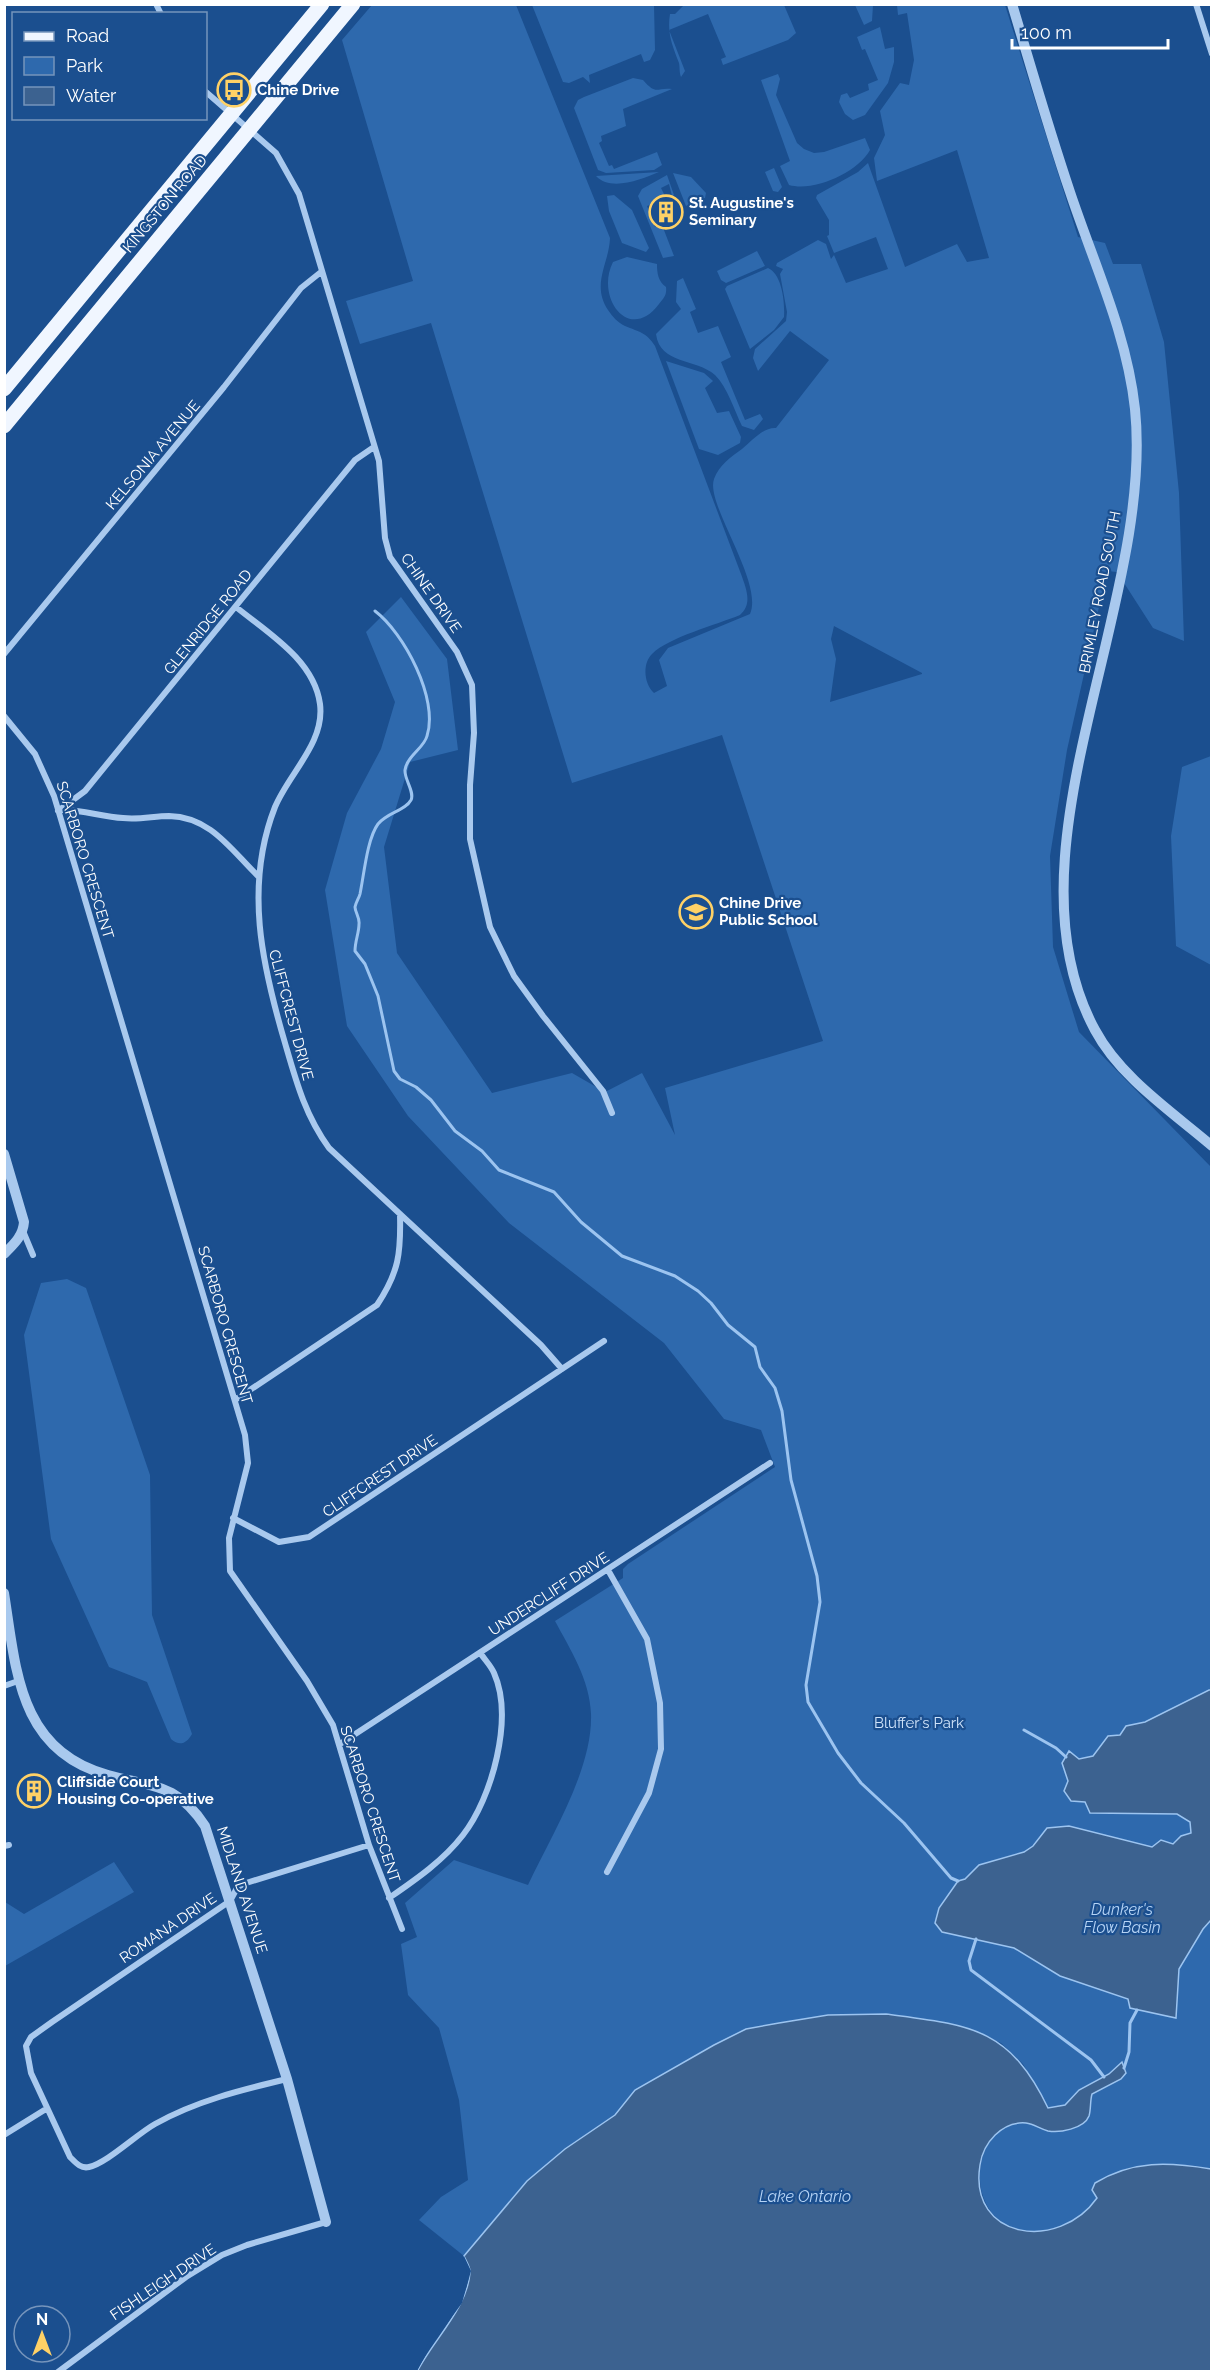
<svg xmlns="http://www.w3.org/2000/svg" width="1216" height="2376" font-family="Raleway,sans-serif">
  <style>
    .green { fill: #2e69ad; fill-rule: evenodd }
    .water { fill: #3c6290; stroke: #9cc4f0; stroke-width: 1.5 }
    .pier { fill: #1b4f8f }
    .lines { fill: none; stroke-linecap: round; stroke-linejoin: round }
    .stream { stroke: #9cc4f0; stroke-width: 3 }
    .minor { stroke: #a9c9ee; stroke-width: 6 }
    .tertiary { stroke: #a9c9ee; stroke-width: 10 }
    .primary { stroke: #f0f6ff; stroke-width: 15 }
    .labels { text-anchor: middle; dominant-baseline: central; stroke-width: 4.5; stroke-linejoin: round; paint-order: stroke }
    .poi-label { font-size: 15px; font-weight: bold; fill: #fff; stroke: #1b4f8f; text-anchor: start }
    .street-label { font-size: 15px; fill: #fff; stroke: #1b4f8f }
    .park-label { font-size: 15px; fill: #cfe3fa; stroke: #1b4f8f }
    .water-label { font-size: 16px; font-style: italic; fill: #b5d3f5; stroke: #1b4f8f }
  </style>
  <rect width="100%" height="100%" fill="#1b4f8f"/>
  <path class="green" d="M372,5H516L610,238C609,264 591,284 608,310C613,317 617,322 625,326C639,332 646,332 655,346L741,574C746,588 753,604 740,615C716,625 669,637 652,654C642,664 644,684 654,693L667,686L659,660L668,648L750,614C764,582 705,504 714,479C719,465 731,457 742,449C752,441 763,427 776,428L829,360L790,331L758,371L753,358L755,349L786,321L787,312L780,274L783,269L776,266L777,263L818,240L826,244L831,259L834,255L846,283L888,269L876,237L834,253L827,236L829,235V220L816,198L817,195L858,172L868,163L905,267L957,244L967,262L989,258L957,150L877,181L874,158L885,135L880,111L900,83L909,85L914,60L907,13L898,15L897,5H1005L1078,237L1105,243L1113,264H1141L1164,342L1179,493L1184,641L1153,628L1117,572L1107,571L1067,750L1050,856L1053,947L1079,1032L1211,1167V2169C1205,2168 1196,2165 1189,2166C1177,2167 1109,2192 1098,2198C1092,2202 1086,2212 1080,2218C1059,2236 1021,2238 999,2220C987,2211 979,2192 980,2176C980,2151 994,2123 1024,2123C1032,2123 1042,2131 1050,2130C1063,2128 1076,2121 1089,2117L1092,2094L1109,2086L1122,2063L1109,2074L1079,2090L1065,2105L1048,2108L1023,2064L1001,2043L972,2030L936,2021L886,2014L828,2015L779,2023L635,2090L615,2115L565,2149L527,2181L464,2256L419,2220L441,2197L468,2180L459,2100L439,2028L408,1995L401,1944L417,1937L405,1903L454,1860L528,1885C551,1836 593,1769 591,1714C590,1680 570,1649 555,1621L623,1578V1569L628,1564L775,1467L761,1430L724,1419L664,1343L509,1223L408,1116L347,1026L325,890L347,813L381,749L395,702L366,632L401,597L447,659L458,750L410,762L384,847L397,953L492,1093L572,1073L605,1092L642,1073L675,1135L665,1088L823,1041L722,735L572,783L431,323L360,344L346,301L413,281L342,40ZM834,626L922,673V674L830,702L836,659L831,639Z
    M532,5H654L655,50L650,60L644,62L641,54L589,75L590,83L583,77L569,83L563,82Z
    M684,5H784L796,33L788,40L723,65L721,59L726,57L708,14L669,30L685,71L681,77C679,71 680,68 679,63C672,45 667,33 670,14H675Z
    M855,5H873L872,21L864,25Z
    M880,27L885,49L894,47V62L888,83L865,115L853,120L845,114L839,102L841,95L847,93L850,98L869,90L868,84L878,80L865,49L862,50L857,37Z
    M778,74L780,79L776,95L797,143L804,149L814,153L824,152L865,138L870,150C857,173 814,192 789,185L780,166L790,161L761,80Z
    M633,78L643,80C657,96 656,87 672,89L623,109L626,126L601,136L602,141L599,143L609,166L612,165L614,169L657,152L662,165L654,170L606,173L598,170L574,108L578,100L584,97Z
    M774,168L782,187L778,192L773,191L765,172Z
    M659,172C642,179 611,192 596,176Z
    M673,173L691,177L706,193L705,198L686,206Z
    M667,175L674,195L672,196L669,184L661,188L666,198L647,206L655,227L662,225L674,256L663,258L638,196L642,189Z
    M614,195L632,210L649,248L646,252L622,243L609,211L607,196Z
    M757,251L765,266L726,283L721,280L717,271Z
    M627,257L657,264C657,273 658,281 666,287C667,295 664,298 659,304C629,344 595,297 613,262Z
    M768,268C782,274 785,302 784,317L774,330L750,349L725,289L727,286Z
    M683,278L696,309L690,312L698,333L718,326L731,357L721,362L745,420L760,414L763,419L754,430L742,426C734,410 728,388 715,375C696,358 660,365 656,334L681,309L676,302L677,281Z
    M666,361L704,373L713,381L705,388L717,413L729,411L741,437L740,443L718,455L699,449Z
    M1211,756H1212L1211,965L1176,946L1171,836L1182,767Z
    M67,1279L86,1288L150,1475L152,1615L192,1734C187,1743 180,1747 171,1739L147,1682L109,1667L51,1539L24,1335L41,1283Z
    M114,1862L134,1892L5,1966V1902L24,1914Z"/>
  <path class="water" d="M1209,1690H1212L1211,1920L1203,1929L1179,1969L1176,2018L1130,2008L1128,1999L1060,1976L1014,1948L942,1932L935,1923L939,1908L958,1881L965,1879L979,1865L1024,1852L1033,1846L1047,1828L1069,1826L1152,1847L1161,1840L1173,1844L1181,1836L1191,1833L1190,1822L1177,1814L1090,1813L1085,1802L1071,1801L1064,1791L1068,1781L1062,1763L1069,1751L1079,1759L1093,1756L1108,1736L1120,1735L1126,1726L1145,1722Z
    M886,2014C968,2025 1009,2026 1048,2108L1065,2105L1079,2090L1109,2074L1122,2062L1126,2073L1121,2079L1092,2094C1090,2101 1091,2110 1089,2116C1084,2129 1059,2133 1048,2131C1040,2129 1034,2124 1026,2123C1002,2121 983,2143 980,2165C968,2240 1059,2252 1097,2198L1092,2190L1095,2183C1133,2160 1169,2162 1211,2169V2371L417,2372C433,2340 467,2309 470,2273C471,2268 466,2261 464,2256L527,2181L565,2149L615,2115L635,2090L714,2045L746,2029L779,2023L828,2015Z"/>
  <path class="pier" d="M464,2256L471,2271L462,2303L430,2347L417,2371L414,2372L427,2345L459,2302L467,2271L462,2258Z"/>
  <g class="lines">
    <path class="stream" d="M375,611C404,633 439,699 427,736C424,748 407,756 405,770C404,779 415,792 411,800C405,811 388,812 378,824C367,839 364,875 360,894C359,898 356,902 355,907C355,912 360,918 359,924C359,933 355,941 355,951L365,964L378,996L394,1071L400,1079L416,1087L431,1100L455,1131L482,1151L499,1170L554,1192L581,1222L622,1256L675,1276L698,1291L711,1303L728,1325L755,1347L760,1367L775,1388L782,1411L791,1480L817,1576L820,1602L806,1685L808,1702L838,1753L861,1783L904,1823L951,1878L958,1881
      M1024,1730L1056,1748L1066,1757
      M976,1939L969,1961L971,1970L1091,2060L1104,2077
      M1124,2068L1129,2052L1130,2023L1137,2010"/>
    <path class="minor" d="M156,4L161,14
      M1196,4L1212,54
      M206,92L276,153L299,194L379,461L385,538L390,557L457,652L472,685L474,733L470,785V839L490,927L514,976L543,1016L603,1091L612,1113
      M236,607C268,633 314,660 320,704C325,743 289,773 275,807C244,886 262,965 285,1043C296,1081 305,1115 329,1148L541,1345L562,1369
      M4,654L224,387L301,288L321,272
      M4,716L35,754L54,796L245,1435L248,1463L229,1538L230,1571L307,1681L333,1725L369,1845L402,1929
      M60,810C82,809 101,817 123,818C139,820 154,816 169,816C211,817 231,850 258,876
      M58,811L85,791L355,460L374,447
      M23,1231L33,1255
      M235,1400L377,1305C399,1272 401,1253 400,1214
      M233,1518L279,1542L309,1537L604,1341
      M4,1686L18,1681
      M340,1744L770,1463
      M4,1846L9,1845
      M607,1872L649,1793L661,1749L660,1703L647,1639L608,1570
      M389,1898C415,1880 443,1861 463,1835C492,1798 514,1718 494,1673C491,1666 485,1660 481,1654
      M287,2079C241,2090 196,2101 155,2124C137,2134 107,2163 89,2167C81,2169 76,2163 70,2157L31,2073L26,2046L31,2037L52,2022L230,1901L237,1888L243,1884L369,1845
      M4,2135L46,2109
      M58,2372L186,2277L222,2255L247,2245L326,2222"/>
    <path class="tertiary" d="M1012,4C1031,67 1049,130 1070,192C1094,264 1127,334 1135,409C1155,604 999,853 1095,1030C1120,1077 1171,1111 1212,1146
      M4,1154L24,1222C23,1236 14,1244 4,1254
      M4,1593C16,1668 18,1751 108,1775C152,1787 177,1783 205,1826L287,2079L326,2222"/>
    <path class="primary" d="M4,389L322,4
      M4,426L353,4"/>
  </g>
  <defs>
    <g id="bus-ring" transform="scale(1.725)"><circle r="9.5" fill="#1b4f8f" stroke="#ffd166" stroke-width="1.5"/><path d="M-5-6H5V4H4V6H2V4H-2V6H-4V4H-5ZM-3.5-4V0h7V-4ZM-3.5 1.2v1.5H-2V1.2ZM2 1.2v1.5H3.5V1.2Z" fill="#ffd166"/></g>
    <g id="building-ring" transform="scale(1.725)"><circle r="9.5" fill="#1b4f8f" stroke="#ffd166" stroke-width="1.5"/><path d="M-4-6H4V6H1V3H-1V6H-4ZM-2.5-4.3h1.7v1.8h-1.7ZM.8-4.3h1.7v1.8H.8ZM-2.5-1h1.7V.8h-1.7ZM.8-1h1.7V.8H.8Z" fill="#ffd166"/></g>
    <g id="school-ring" transform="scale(1.725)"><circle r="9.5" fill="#1b4f8f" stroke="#ffd166" stroke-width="1.5"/><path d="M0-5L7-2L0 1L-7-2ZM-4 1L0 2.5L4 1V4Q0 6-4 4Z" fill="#ffd166"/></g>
  </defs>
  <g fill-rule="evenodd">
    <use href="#bus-ring" x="234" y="90"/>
    <use href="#building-ring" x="666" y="212"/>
    <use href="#school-ring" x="696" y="912"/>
    <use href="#building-ring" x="34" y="1791"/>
  </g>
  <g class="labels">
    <g class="poi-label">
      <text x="257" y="90">Chine Drive</text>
      <text x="689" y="203">St. Augustine's<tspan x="689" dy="17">Seminary</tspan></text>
      <text x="719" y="903">Chine Drive<tspan x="719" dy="17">Public School</tspan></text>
      <text x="57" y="1782">Cliffside Court<tspan x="57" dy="17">Housing Co-operative</tspan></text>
    </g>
    <g class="street-label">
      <text transform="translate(165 204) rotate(-50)">KINGSTON ROAD</text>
      <text transform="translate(153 455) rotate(-50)">KELSONIA AVENUE</text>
      <text transform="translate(1100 592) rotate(-79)">BRIMLEY ROAD SOUTH</text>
      <text transform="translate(431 593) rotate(55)">CHINE DRIVE</text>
      <text transform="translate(208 622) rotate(-51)">GLENRIDGE ROAD</text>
      <text transform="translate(85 860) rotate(73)">SCARBORO CRESCENT</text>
      <text transform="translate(291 1015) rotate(75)">CLIFFCREST DRIVE</text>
      <text transform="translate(225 1325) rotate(74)">SCARBORO CRESCENT</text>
      <text transform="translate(380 1476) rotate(-34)">CLIFFCREST DRIVE</text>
      <text transform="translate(549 1594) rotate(-33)">UNDERCLIFF DRIVE</text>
      <text transform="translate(370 1804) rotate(72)">SCARBORO CRESCENT</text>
      <text transform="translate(242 1890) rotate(72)">MIDLAND AVENUE</text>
      <text transform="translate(168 1928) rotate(-34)">ROMANA DRIVE</text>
      <text transform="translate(163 2282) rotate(-34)">FISHLEIGH DRIVE</text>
    </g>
    <g class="park-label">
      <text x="919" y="1723">Bluffer's Park</text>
    </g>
    <g class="water-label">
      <text x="1122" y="1909">Dunker's<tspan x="1122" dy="18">Flow Basin</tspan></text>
      <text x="805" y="2196">Lake Ontario</text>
    </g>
  </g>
  <rect width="1216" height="2376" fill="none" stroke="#ffffff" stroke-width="12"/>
  <rect x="12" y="12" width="195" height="108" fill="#1b4f8f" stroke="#7695bc" stroke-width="1.5"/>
  <rect x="24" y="32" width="30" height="9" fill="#f0f6ff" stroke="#7695bc" stroke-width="1.5"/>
  <text x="66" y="42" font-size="18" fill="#ffffff">Road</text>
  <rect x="24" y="57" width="30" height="18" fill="#2e69ad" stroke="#7695bc" stroke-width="1.5"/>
  <text x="66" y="72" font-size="18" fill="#ffffff">Park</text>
  <rect x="24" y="87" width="30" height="18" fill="#3c6290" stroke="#7695bc" stroke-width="1.5"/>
  <text x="66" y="102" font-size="18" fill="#ffffff">Water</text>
  <g transform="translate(42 2334)"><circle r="28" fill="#1b4f8f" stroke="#7695bc" stroke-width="1.5"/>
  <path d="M0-4.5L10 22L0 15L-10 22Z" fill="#ffd166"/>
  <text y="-9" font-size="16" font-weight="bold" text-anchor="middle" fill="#ffffff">N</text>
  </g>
  <path d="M1012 39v9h156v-9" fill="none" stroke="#ffffff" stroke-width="3"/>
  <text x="1021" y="39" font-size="18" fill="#ffffff" stroke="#1b4f8f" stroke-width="4.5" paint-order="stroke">100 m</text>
</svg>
